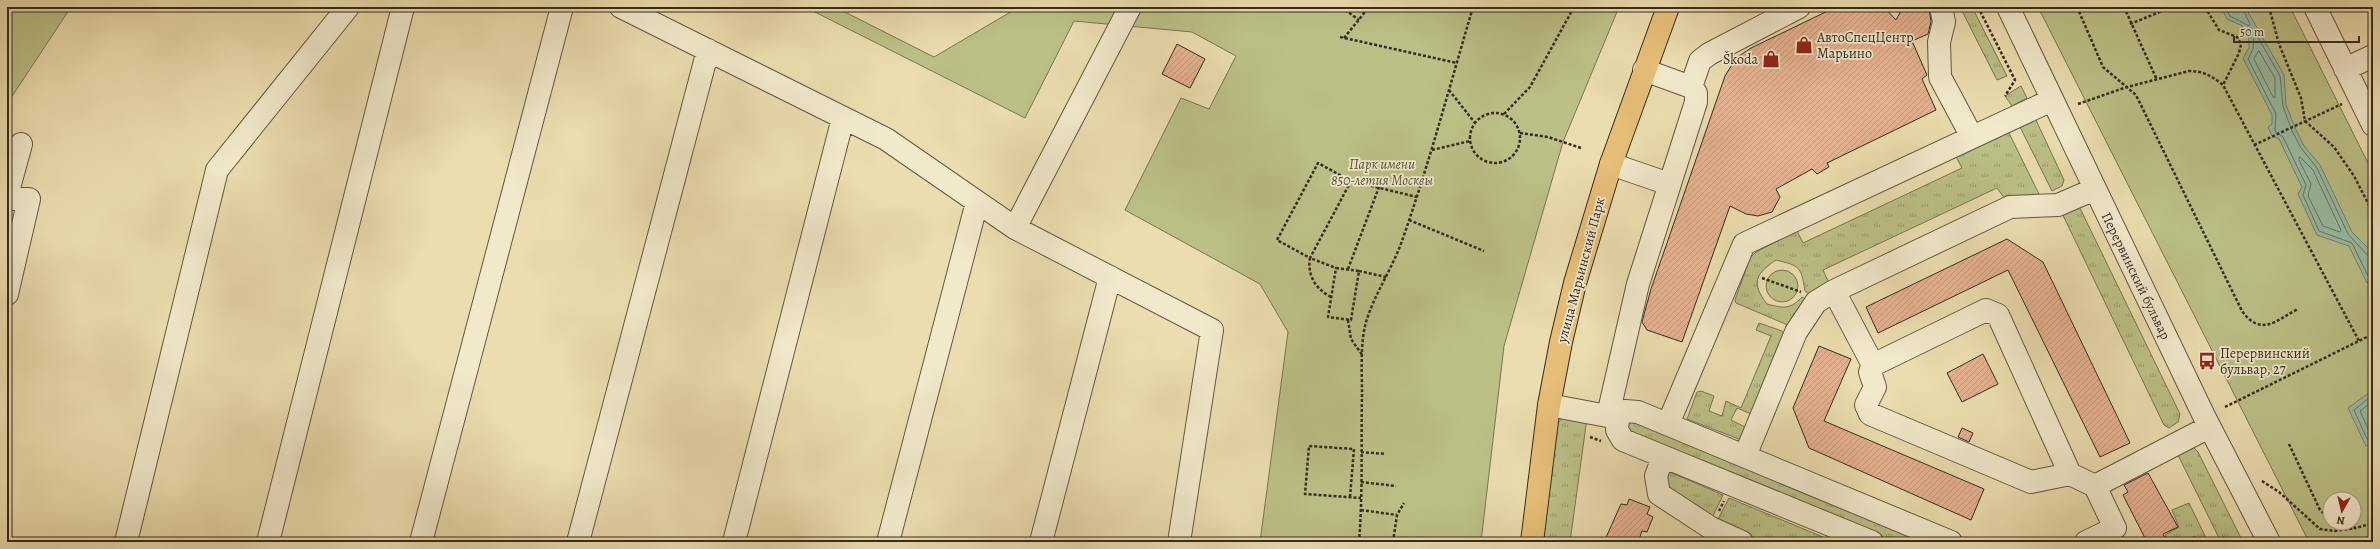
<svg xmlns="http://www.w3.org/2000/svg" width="2380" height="549" font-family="Alegreya,serif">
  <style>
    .grass { fill: url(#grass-tufts); stroke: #797554 }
    .park { fill: #bcc087; stroke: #797554; fill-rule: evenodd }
    .water { fill: #99bda5; stroke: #718270 }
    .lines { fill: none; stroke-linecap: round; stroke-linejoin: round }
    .shore { stroke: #687462; stroke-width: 1 }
    .building { fill: url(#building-hatch); stroke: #362a20 }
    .minor-casing { stroke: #635744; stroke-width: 24 }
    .major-casing { stroke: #362a20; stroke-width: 24 }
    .path { stroke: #362a20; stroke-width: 2.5; stroke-dasharray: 3 2; stroke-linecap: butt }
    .minor { stroke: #f2e9cb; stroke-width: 22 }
    .major { stroke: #e6be78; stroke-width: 22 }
    .labels { text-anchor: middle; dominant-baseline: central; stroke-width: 3.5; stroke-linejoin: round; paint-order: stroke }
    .poi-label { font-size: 14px; fill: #362a20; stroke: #f2e9cb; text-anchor: start }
    .park-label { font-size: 14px; font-style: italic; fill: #58503a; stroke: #f2e9cb }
    .street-label { font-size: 14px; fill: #362a20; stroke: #f2e9cb }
  </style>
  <defs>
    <pattern id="grass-tufts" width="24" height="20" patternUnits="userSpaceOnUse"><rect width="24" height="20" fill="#bcc087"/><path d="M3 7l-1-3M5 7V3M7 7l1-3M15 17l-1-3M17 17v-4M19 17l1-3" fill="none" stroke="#9a9c6e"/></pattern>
    <pattern id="building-hatch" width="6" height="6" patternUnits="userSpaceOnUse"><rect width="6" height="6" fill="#e5b292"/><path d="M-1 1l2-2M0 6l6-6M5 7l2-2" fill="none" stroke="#c5997e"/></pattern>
  </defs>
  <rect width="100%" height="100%" fill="#ebddaf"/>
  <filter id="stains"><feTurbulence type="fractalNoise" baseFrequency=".005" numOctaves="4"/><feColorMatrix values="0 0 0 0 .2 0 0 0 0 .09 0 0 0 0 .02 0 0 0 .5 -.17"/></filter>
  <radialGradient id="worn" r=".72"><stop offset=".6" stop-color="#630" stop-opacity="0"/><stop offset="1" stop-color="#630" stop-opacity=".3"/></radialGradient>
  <path class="grass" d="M1960,7H1972L2007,76L1997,80Z
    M2021,86L2027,98L2012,106L2005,96Z
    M2035,118L2064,180L2062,186L2052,191L2018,123Z
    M2007,129L2040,196L2005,199L1997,188L1823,270L1829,283L1812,296L1805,291C1801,266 1800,266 1776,260C1755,274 1751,283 1767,304C1783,308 1790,310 1802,297L1808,301L1790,326L1736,303L1735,300L1750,258L1756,252L1797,231L1803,243L1962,168L1955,155Z
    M2077,202L2180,414L2178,422L2169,428L2164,425L2059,207Z
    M1759,323L1782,331L1786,337L1751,414L1737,408L1731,420L1745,427L1744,441L1687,419L1697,392L1701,391L1714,396L1709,411L1722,416L1726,401L1741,408L1771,336L1756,330Z
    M1625,417L1940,542H1920L1910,538L1908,542H1885L1630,438Z
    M1562,418H1587L1570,542H1540L1557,424Z
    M2192,446L2198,452L2243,542H2221L2177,453Z
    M1665,470L1723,495L1711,520L1663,491Z
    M1729,498L1835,542H1757L1716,523Z
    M2189,503L2208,542H2198L2195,536L2183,542H2168L2165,535L2179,527L2172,510Z"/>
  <path class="park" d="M7,7H71L7,104Z
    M805,7H835L934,57L1019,7H1619L1563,142L1504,346L1481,542H1260L1288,332L1260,284L1125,210L1181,98L1209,109L1236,56L1192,32L1074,21L1025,118Z
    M2038,7H2290L2373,173V542H2309ZM2330,499H2354V523H2330Z
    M1766 286a16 16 0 1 1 32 0a16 16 0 1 1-32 0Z"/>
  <path class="water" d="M2221,7H2245L2284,75L2286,105L2296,130L2304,146L2320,165L2352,232L2369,249L2373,257V280L2367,283L2349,246L2317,235L2298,194L2302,187L2279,139L2272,136L2268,127L2272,124V115L2243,58L2249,48L2248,34L2241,25L2227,19Z
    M2373,390V443L2366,446L2348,408Z"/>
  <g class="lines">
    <path class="shore" d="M2225,7L2230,16L2249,26L2250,24L2242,7
      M2259,51L2275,78V98L2273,97L2254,59Z
      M2300,157L2313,170L2341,230L2340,232L2323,226L2308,196L2311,184L2299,160Z
      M2373,258L2369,257L2348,234L2317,168L2301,148L2292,131L2283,106L2280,76L2256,34H2254L2253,49L2248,59L2276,114L2275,131L2283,137L2306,185L2303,195L2319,231L2352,243L2368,276L2373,277
      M2373,395L2354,410L2367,439H2373
      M2373,401L2360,411L2370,433L2373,434"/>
  </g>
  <path class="building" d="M1836,7H1884L1896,20L1903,7H1929L1931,22L1928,34L1912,41L1927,75L1922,79L1936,110L1827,163L1829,167L1817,174L1812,169L1776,189L1780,197L1772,212L1758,216L1746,214L1730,206L1682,342L1647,330L1642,322L1651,289L1725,76L1736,58L1751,48Z
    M1177,44L1205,59L1190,88L1162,74Z
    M2007,239L2043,262L2130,443L2100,457L2008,270L1878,333L1866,307Z
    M1819,346L1851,359L1824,421L1984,489L1971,520L1809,448L1793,408Z
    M1983,354L1998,384L1962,402L1947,373Z
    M1962,428L1973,433L1969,442L1958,437Z
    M2148,473L2178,527L2163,534L2167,542H2147L2123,495L2128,492L2124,485Z
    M1629,499L1650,507L1647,514L1653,517L1647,532L1642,531L1638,542H1604L1621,504L1627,505Z"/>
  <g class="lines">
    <g class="minor-casing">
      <path id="minor" d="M621,7L886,139L1015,228L1212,330L1179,542
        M1941,7L1944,22L1939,42L1940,77L1972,137
        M2008,7L2204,416L2269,542
        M2315,7L2373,125
        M2345,69L2373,56
        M1691,87L1700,61L1709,54L1799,7
        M1611,164L1669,184
        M7,195L21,144
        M7,199H29L7,294
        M1015,228L1130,7
        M1834,291L1873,365L1986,310L1998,315L2070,474L2095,486
        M1873,365L1870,372L1875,387L1866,405L1870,414L2031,482L2070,474
        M1549,405L1618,418
        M1608,415L1638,284L1696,102V93L1691,87L1644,70
        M1668,424L1744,244L2052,100
        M1745,456L1796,332L1816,302L1834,291L2010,207L2058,205L2095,189
        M1663,457L1656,476L1659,494L1711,528L1742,542
        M126,542L217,170L348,7
        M268,542L403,7
        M421,542L562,7
        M578,542L708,50
        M734,542L843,118
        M888,542L977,202
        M1041,542L1110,277
        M1872,542L1623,440L1617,430L1618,418L1625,411L1638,412L1951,542
        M2086,542L2115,528L2095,486L2209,427"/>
    </g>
    <g class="major-casing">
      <path id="major" d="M1532,542L1549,405L1561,342L1575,283L1611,164L1668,7"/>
    </g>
    <path class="path" d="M1341,7L1359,20
      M1978,7L2015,80L2005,96
      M2077,7L2103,67L2136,95L2242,311C2261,337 2275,321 2298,309
      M2124,7L2157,80
      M2205,7L2219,30L2237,37L2241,44L2239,53L2223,85
      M2269,7L2279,44L2301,98L2305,121L2334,147L2354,176L2371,209L2373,224
      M2130,24L2172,7
      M1340,37L1457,63
      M1344,38L1369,7
      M1449,90L1475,123
      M2078,104L2127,87L2189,71C2203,71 2212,76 2223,85L2359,341
      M1470 138a25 25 0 1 1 50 0a25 25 0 1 1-50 0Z
      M1504,114L1530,87L1574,7
      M1520,133L1548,137L1581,148
      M2254,145L2342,104
      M1432,150L1470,141
      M1351,181L1310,258L1277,240L1318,163L1351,181L1417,197
      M1409,220L1484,251
      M1336,268L1359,271L1351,320L1328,317Z
      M1348,269L1379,187
      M1359,271L1386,277
      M1762,278L1801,292
      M1331,297C1316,289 1307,276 1310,258L1336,268
      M1348,320L1351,339L1363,356
      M2225,407L2373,334
      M1590,437L1601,441
      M2289,444L2320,510L2330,519
      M1361,452L1386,454
      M2262,481L2279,492L2320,529L2334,531L2356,528
      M1361,482L1396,486
      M1350,497L1354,449L1309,446L1305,494L1361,498
      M1361,510L1397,515
      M1719,511L1724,501
      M2339,523L2356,528L2373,523
      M1359,542C1363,493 1361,443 1362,394C1362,371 1360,344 1366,322C1375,293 1392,269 1402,241C1429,164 1450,85 1473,7
      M1393,542L1397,515L1404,503"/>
    <use href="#minor" class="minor"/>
    <use href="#major" class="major"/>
  </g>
  <defs>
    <g id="shop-bare" transform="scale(1.38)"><path d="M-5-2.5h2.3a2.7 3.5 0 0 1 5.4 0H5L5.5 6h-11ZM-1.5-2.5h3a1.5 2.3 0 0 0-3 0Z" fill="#8f2418" stroke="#f2e9cb" stroke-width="2.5" paint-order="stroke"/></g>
    <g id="bus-bare" transform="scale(1.38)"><path d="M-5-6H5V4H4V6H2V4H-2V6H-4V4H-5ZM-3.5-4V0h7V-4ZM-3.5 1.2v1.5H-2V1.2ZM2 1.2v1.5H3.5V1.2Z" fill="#8f2418" stroke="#f2e9cb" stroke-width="2.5" paint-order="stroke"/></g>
  </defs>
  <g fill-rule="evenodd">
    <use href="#shop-bare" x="1804" y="45"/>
    <use href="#shop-bare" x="1771" y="59"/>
    <use href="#bus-bare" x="2207" y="361"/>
  </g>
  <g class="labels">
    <g class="poi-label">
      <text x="1817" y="37">АвтоСпецЦентр<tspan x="1817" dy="16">Марьино</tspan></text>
      <text x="1758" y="59" text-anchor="end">Škoda</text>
      <text x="2220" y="353">Перервинский<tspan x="2220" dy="16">бульвар, 27</tspan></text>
    </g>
    <g class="park-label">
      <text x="1382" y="164">Парк имени<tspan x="1382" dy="16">850-летия Москвы</tspan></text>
    </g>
    <g class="street-label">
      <text transform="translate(1581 270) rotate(-75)">улица Марьинский Парк</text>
      <text transform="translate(2136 276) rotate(64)">Перервинский бульвар</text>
    </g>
  </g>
  <rect width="2380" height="549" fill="none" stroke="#ebddaf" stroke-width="24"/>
  <rect x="8" y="8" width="2364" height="533" fill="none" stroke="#362a20" stroke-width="2"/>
  <rect x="12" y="12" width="2356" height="525" fill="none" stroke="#362a20"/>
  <g transform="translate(2342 511) rotate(188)"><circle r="19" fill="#f2e9cb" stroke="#a79d87"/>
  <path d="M0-3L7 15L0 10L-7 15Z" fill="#8f2418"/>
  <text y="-6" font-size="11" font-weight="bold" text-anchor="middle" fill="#362a20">N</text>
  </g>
  <path d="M2234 36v6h125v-6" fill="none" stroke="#362a20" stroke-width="2"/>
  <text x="2240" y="36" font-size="12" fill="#362a20" stroke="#f2e9cb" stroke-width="3" paint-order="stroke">50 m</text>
  <rect width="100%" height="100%" filter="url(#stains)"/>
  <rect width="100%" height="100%" fill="url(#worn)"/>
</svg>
